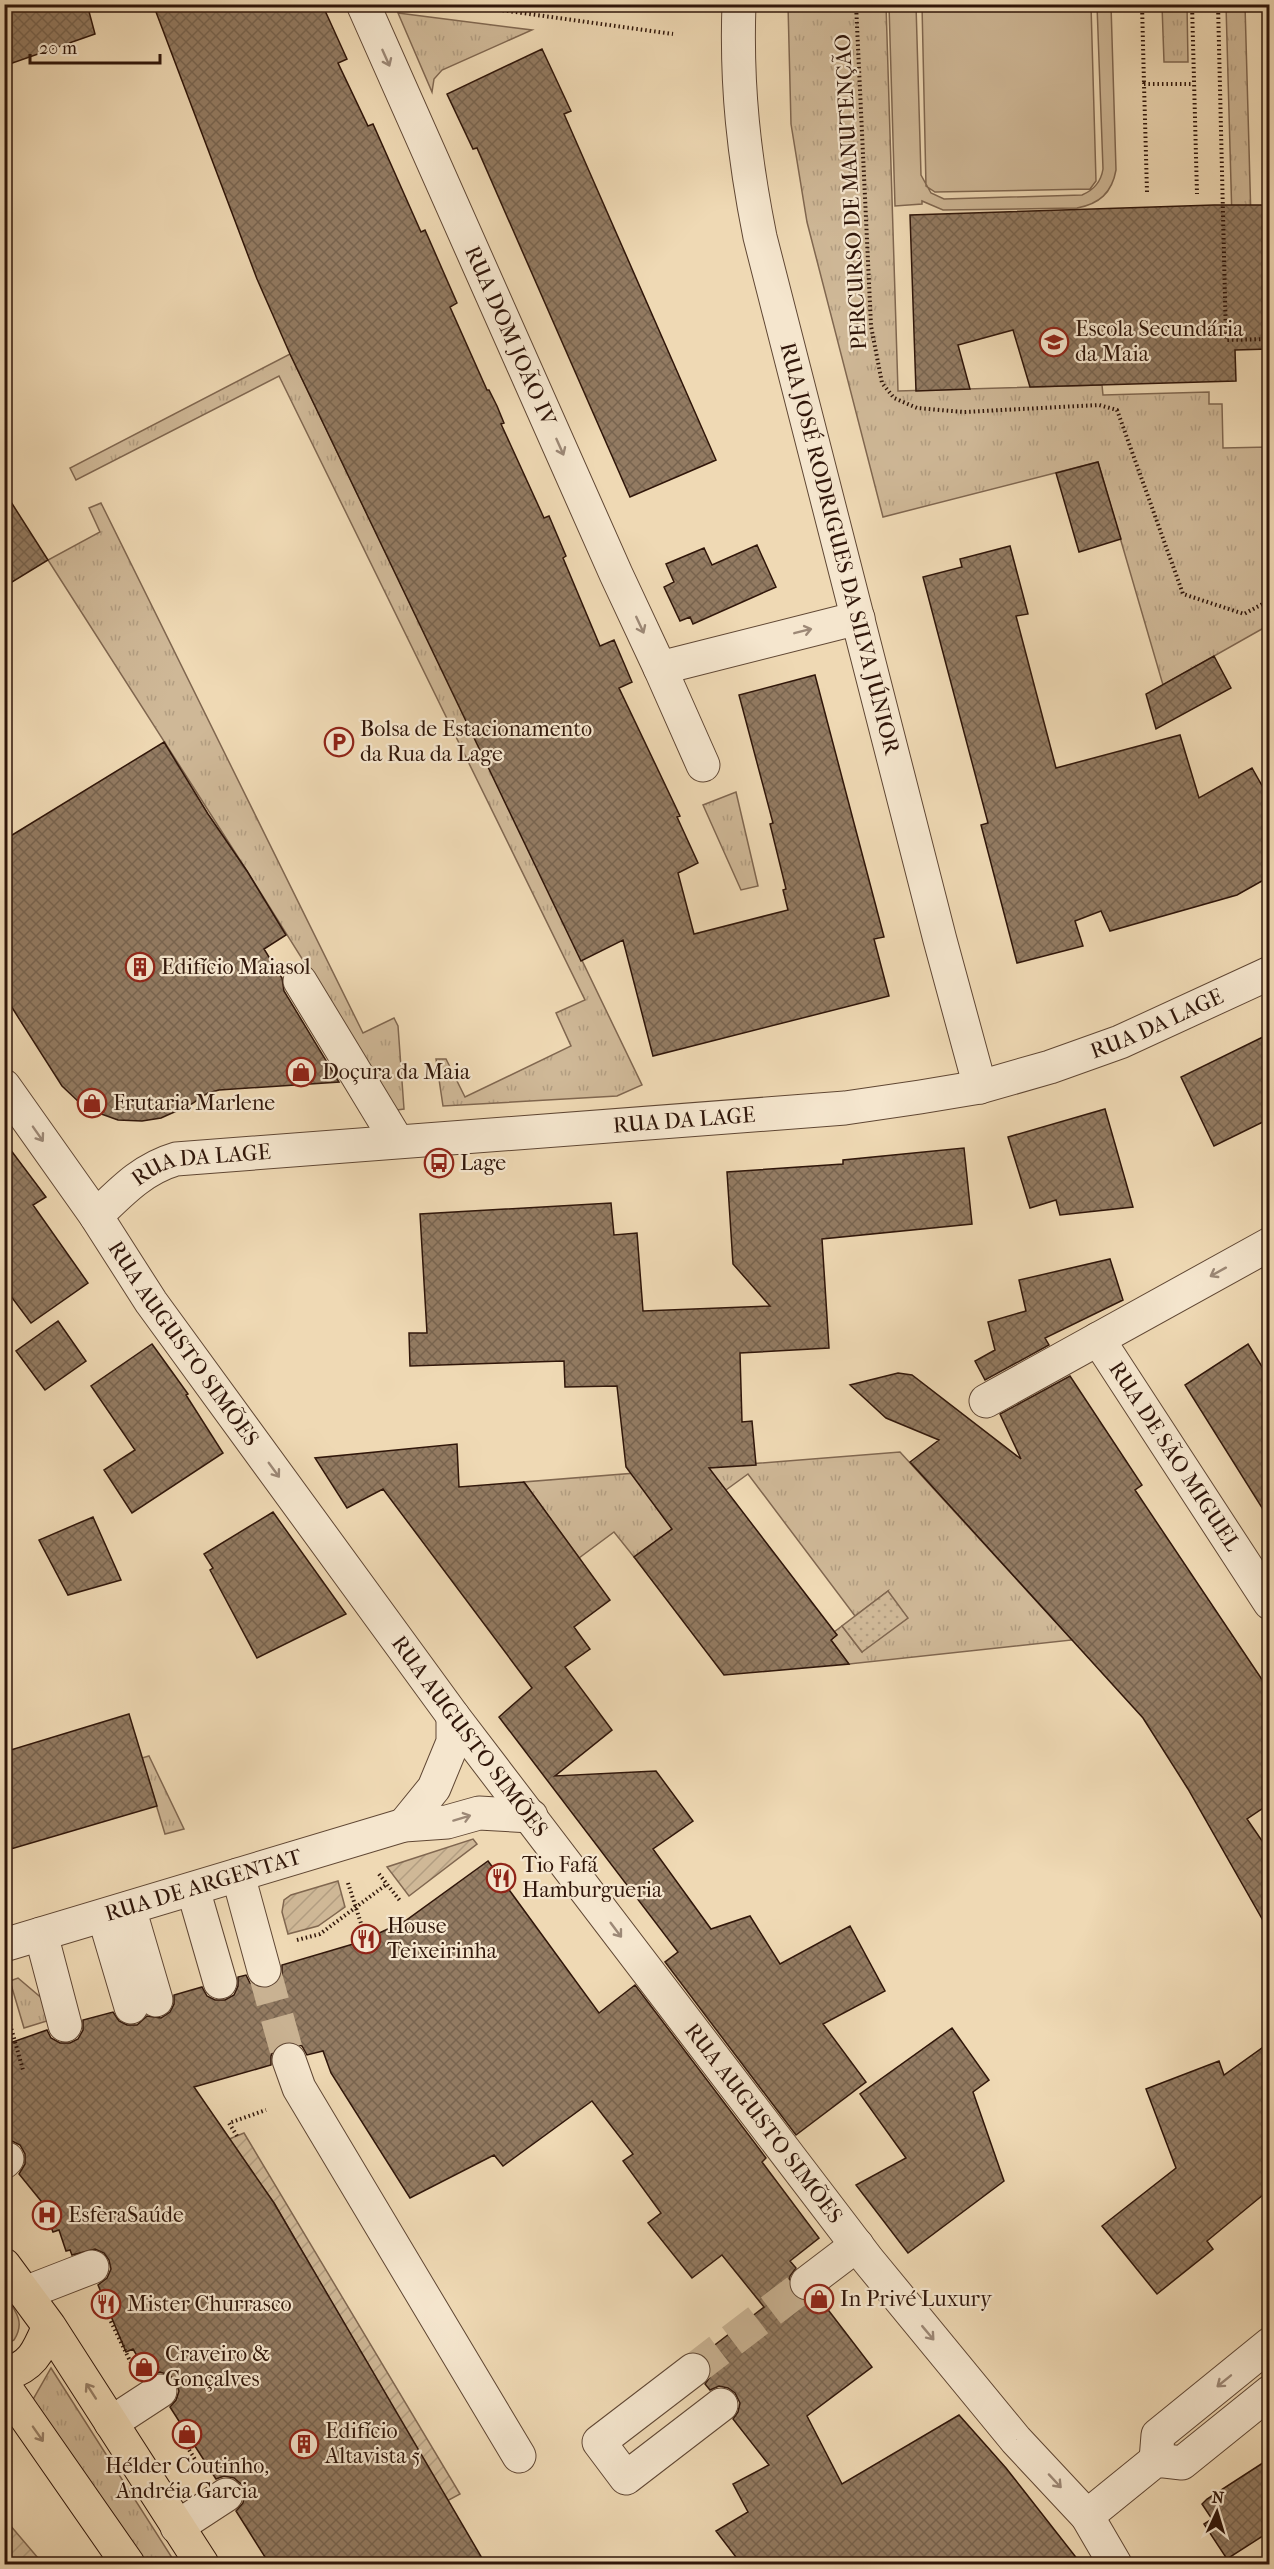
<svg xmlns="http://www.w3.org/2000/svg" width="1274" height="2569" font-family="'IM FELL French Canon',serif">
  <style>
    .grass { fill: url(#grass-tufts); stroke: #806750; stroke-width: 1.5 }
    .park { fill: url(#park-dots); stroke: #806750; stroke-width: 1.5 }
    .garden { fill: url(#garden-furrows); stroke: #806750; stroke-width: 1.5 }
    .pitch { fill: #cfb897; stroke: #806750; stroke-width: 1.5 }
    .building { fill: url(#building-cross-hatch); stroke: #30160a; stroke-width: 1.5 }
    .lines { fill: none; stroke-linecap: round; stroke-linejoin: round }
    .minor-tunnel { stroke: #c9b292; stroke-width: 33; stroke-dasharray: 33 16; stroke-linecap: butt }
    .minor-casing { stroke: #604734; stroke-width: 35 }
    .major-casing { stroke: #30160a; stroke-width: 35 }
    .path { stroke: #30160a; stroke-width: 4; stroke-dasharray: 1.5 3; stroke-linecap: butt }
    .minor { stroke: #f5e6ce; stroke-width: 33 }
    .major { stroke: #efd9b4; stroke-width: 33 }
    .oneway { stroke: #9c8876 }
    .oneway2 { stroke: #998168 }
    .labels { text-anchor: middle; dominant-baseline: central; stroke-width: 4.5; stroke-linejoin: round; paint-order: stroke }
    .street-label { font-size: 22px; fill: #30160a; stroke: #f5e6ce }
    .poi-label { font-size: 22px; fill: #30160a; stroke: #f5e6ce; text-anchor: start }
  </style>
  <defs>
    <pattern id="grass-tufts" width="24" height="20" patternUnits="userSpaceOnUse" patternTransform="scale(1.5)"><rect width="24" height="20" fill="#cfb897"/><path d="M3 7l-1-3M5 7V3M7 7l1-3M15 17l-1-3M17 17v-4M19 17l1-3" fill="none" stroke="#b29d81"/></pattern>
    <pattern id="park-dots" width="8" height="8" patternUnits="userSpaceOnUse" patternTransform="scale(1.5)"><rect width="8" height="8" fill="#cfb897"/><path d="M2 2h.1M6 6h.1" fill="none" stroke="#b29d81" stroke-width="1.8" stroke-linecap="round"/></pattern>
    <pattern id="garden-furrows" width="10" height="10" patternUnits="userSpaceOnUse" patternTransform="scale(1.5)"><rect width="10" height="10" fill="#cfb897"/><path d="M-1 1l2-2M0 10L10 0M9 11l2-2" fill="none" stroke="#b29d81"/></pattern>
    <pattern id="building-cross-hatch" width="8" height="8" patternUnits="userSpaceOnUse" patternTransform="scale(1.5)"><rect width="8" height="8" fill="#937b62"/><path d="M0 0l8 8M0 8l8-8" fill="none" stroke="#78644f"/></pattern>
  </defs>
  <rect width="100%" height="100%" fill="#efd9b4"/>
  <filter id="stains"><feTurbulence type="fractalNoise" baseFrequency=".00333" numOctaves="4"/><feColorMatrix values="0 0 0 0 .2 0 0 0 0 .09 0 0 0 0 .02 0 0 0 .5 -.17"/></filter>
  <radialGradient id="worn" r=".72"><stop offset=".6" stop-color="#630" stop-opacity="0"/><stop offset="1" stop-color="#630" stop-opacity=".3"/></radialGradient>
  <path class="grass" d="M788,5H886L898,391L1102,385L1103,395L1209,392V404H1222L1223,448L1269,447V625L1163,685L1098,462L883,517L807,222L791,124Z
    M1162,5H1187L1188,62H1164Z
    M1226,5H1245L1254,327H1235Z
    M398,13L532,30L442,70L434,79L432,92Z
    M290,354L642,1085L617,1096L443,1106L436,1059H446L465,1097L571,1046L556,1013L585,1000L279,376L76,480L70,468Z
    M101,503L363,1033L394,1018L398,1026L404,1109L397,1110L247,871L48,560L100,532L89,508Z
    M736,792L758,886L741,890L703,805Z
    M900,1452L1072,1640L849,1664L831,1640L837,1635L834,1632L842,1626L862,1652L888,1591L855,1616L748,1474L690,1516L656,1507L672,1529L634,1557L614,1532L579,1558L524,1482Z
    M149,1756L184,1829L165,1834L142,1758Z
    M18,1978L45,2001L50,2020L24,2028L10,1981Z
    M4,2294C15,2310 26,2322 14,2340L5,2345Z
    M51,2368L176,2564H145L31,2403Z"/>
  <path class="park" d="M888,1591L908,1618L862,1652L842,1626Z"/>
  <path class="garden" d="M473,1839L477,1844L409,1896L387,1867Z
    M338,1881L345,1907L318,1926L288,1934L282,1912L284,1900L291,1895Z
    M244,2133L460,2494L447,2501L274,2203L229,2139Z
    M4,2518L38,2558L43,2564H5Z"/>
  <path class="pitch" d="M889,5H916L921,175L931,193L944,199L1082,195C1094,190 1101,182 1103,169L1097,5H1111L1116,170C1112,193 1099,204 1077,208L943,210L922,201V204L895,206Z
    M922,5H1091L1096,181L1090,189L935,192L926,186Z"/>
  <path class="building" d="M4,4H87L95,34L4,66Z
    M153,4H322L347,59L338,63L368,126L373,124L421,232L425,230L457,303L450,307L487,390H489L497,406L504,423L501,424L544,518L549,516L566,556L563,558L600,646L614,640L632,682L619,688L680,816L677,817L698,863L678,873L694,934L788,910L783,890L786,889L770,824L773,823L739,695L815,675L884,937L874,939L889,996L653,1056L623,940L581,961L290,354L257,279Z
    M542,49L571,111L564,114L716,460L630,497L477,148L473,149L447,94Z
    M1214,205H1269V349L1235,350L1236,381L1030,387L1013,330L958,345L970,389L916,391L910,215Z
    M1098,462L1121,539L1079,552L1056,473Z
    M4,491L48,560L4,587Z
    M757,545L776,587L693,624L690,617L680,621L664,587L674,582L666,564L704,548L712,565Z
    M1010,546L1028,614L1016,616L1056,768L1180,735L1199,798L1252,768L1269,798V877L1237,895L1110,931L1101,911L1075,921L1083,946L1017,963L981,825L988,823L923,577L962,567L960,559Z
    M1214,656L1231,688L1156,729L1146,694Z
    M164,742L208,814L247,871L286,935L264,949L282,978L284,991L339,1082L219,1090L208,1093L190,1105L161,1118L142,1121L118,1120L93,1111L82,1105L62,1086L4,995V840Z
    M1269,1034V1119L1214,1146L1181,1077Z
    M1105,1109L1133,1207L1060,1215L1056,1200L1030,1208L1008,1137Z
    M4,1141L46,1197L33,1205L88,1283L31,1323L4,1287Z
    M964,1148L972,1224L822,1239L829,1348L740,1353L742,1422L752,1421L756,1465L709,1468L837,1635L831,1640L849,1664L724,1675L634,1557L672,1529L626,1467L617,1386L565,1387L564,1361L410,1366L409,1333H427L420,1214L611,1203L614,1235L637,1233L643,1311L770,1306L733,1264L727,1172L843,1164V1160Z
    M1110,1259L1123,1300L1045,1338L1049,1345L985,1380L975,1361L995,1350L988,1322L1026,1311L1019,1280Z
    M58,1321L86,1361L45,1390L16,1351Z
    M152,1344L188,1394L186,1395L223,1453L132,1513L104,1470L135,1450L91,1386Z
    M1248,1344L1269,1378V1519L1185,1385Z
    M898,1373L912,1375L1021,1459L1000,1414L1070,1376L1142,1485L1135,1490L1269,1690V1804L1247,1819L1269,1851V1931L1188,1789L1143,1718L910,1462L939,1440L886,1418L850,1385Z
    M457,1444L459,1487L524,1482L610,1600L574,1627L590,1649L565,1667L612,1730L555,1776L656,1771L693,1821L653,1849L711,1929L750,1916L780,1964L850,1926L885,1991L823,2024L866,2082L796,2135L665,1962L678,1952L499,1717L532,1688L383,1489L347,1508L315,1458Z
    M273,1512L346,1614L257,1658L210,1570L213,1568L204,1554Z
    M93,1517L121,1580L68,1595L39,1540Z
    M129,1714L157,1806L4,1851V1752Z
    M488,1861L599,2013L635,1985L766,2158L762,2162L819,2238L790,2261L796,2268L790,2276L788,2285L792,2294L800,2300L810,2301L819,2298L872,2367L807,2416L842,2484L959,2415L1006,2468L1082,2565H742L716,2531L748,2512L733,2484L769,2465L733,2419L738,2412L740,2403L735,2393L728,2388L719,2386L710,2390L705,2384L710,2377L712,2368L708,2359L703,2354L764,2307L722,2255L692,2278L648,2223L661,2213L623,2161L633,2154L592,2101L503,2166L494,2155L410,2198L331,2073L323,2051L307,2055L302,2046L292,2042L282,2043L275,2047L271,2056V2065L194,2087L274,2203L486,2565H270L236,2511L243,2503L245,2493L242,2485L234,2478L224,2476L216,2479L170,2407L176,2400L179,2391L175,2380L169,2375L160,2372L149,2376L133,2349L126,2352L98,2285L107,2278L111,2269L109,2260L104,2253L95,2249L72,2255L70,2250L66,2251L59,2230L53,2232L41,2201L19,2174L25,2164V2154L20,2145L12,2141H4V2045L47,2030L51,2038L60,2043H70L78,2039L83,2030V2020L113,2012L119,2021L127,2025H137L147,2016L161,2018L170,2012L174,2004V1995L202,1987L207,1996L215,2000H225L234,1995L238,1986V1977L246,1975L250,1983L259,1988H269L277,1984L282,1975V1965L360,1942L405,1921Z
    M952,2028L989,2080L973,2092L1004,2181L908,2253L856,2185L906,2158L860,2094Z
    M1269,2043V2190L1207,2241L1213,2249L1157,2294L1102,2226L1176,2168L1146,2089L1219,2061L1224,2075Z
    M1269,2459V2532L1227,2559L1204,2524L1212,2519L1202,2504L1207,2499Z"/>
  <g class="lines">
    <path class="minor-tunnel" d="M264,1970L289,2060
      M693,2370L807,2283"/>
    <g class="minor-casing">
      <g id="minor">
        <path id="s1" d="M363,4L616,574L660,668L858,618"/>
        <path id="s2" d="M739,4C736,86 744,157 760,237L940,940L980,1087"/>
        <path d="M660,668L703,765"/>
        <path d="M300,981L397,1141"/>
        <path id="s3" d="M4,1086L96,1216L151,1302L453,1716L868,2260L1016,2440L1087,2516L1115,2564"/>
        <path id="s4" d="M96,1216C121,1192 142,1169 176,1159L845,1108L920,1097L980,1087L1050,1067L1120,1042L1270,973"/>
        <path id="s5" d="M1098,1339L1270,1603"/>
        <path d="M986,1401L1270,1244"/>
        <path d="M404,1825L434,1788L453,1742V1716"/>
        <path d="M238,1875L264,1970"/>
        <path d="M193,1889L220,1982"/>
        <path d="M129,1908L156,2000"/>
        <path d="M104,1916L131,2007"/>
        <path d="M41,1934L65,2025"/>
        <path id="s6" d="M4,1945L404,1825L447,1822L479,1813L531,1816"/>
        <path d="M289,2060L299,2088L519,2456"/>
        <path d="M4,2162L7,2159"/>
        <path d="M807,2283L857,2245"/>
        <path d="M25,2293L92,2267"/>
        <path d="M693,2370L599,2442L626,2478L721,2405"/>
        <path d="M111,2423L160,2391"/>
        <path d="M1156,2460L1158,2435L1270,2344"/>
        <path d="M1087,2516L1156,2460L1182,2463L1270,2392"/>
        <path d="M177,2527L226,2495"/>
      </g>
    </g>
    <g class="major-casing">
      <path id="major" d="M4,2265L49,2326L202,2564
        M4,2375C33,2366 38,2352 49,2326
        M4,2386L128,2564"/>
    </g>
    <path class="path" d="M458,4L673,34
      M856,4L871,326L882,383L894,398L917,408L964,412L1099,405L1117,410L1183,594L1244,614L1270,600
      M1142,4L1144,84
      M1192,4L1197,194
      M1218,4L1226,340L1270,339
      M1147,192L1144,84H1192
      M379,1874L401,1902
      M348,1883L366,1939
      M297,1940L320,1934L387,1884
      M4,2003L23,2070
      M237,2136L229,2123L266,2110
      M103,2305L131,2363
      M175,2427L199,2466
      M4,2494H5"/>
    <use href="#minor" class="minor"/>
    <use href="#major" class="major"/>
  </g>
  <defs><path id="oneway-shaft" d="M-6 0H5M1.5-3L5.5 0L1.5 3" fill="none" stroke-width="1.6" stroke-linecap="round" stroke-linejoin="round" transform="scale(1.5)"/></defs>
  <g class="oneway">
    <use href="#oneway-shaft" transform="translate(386 58) rotate(66)"/>
    <use href="#oneway-shaft" transform="translate(560 447) rotate(66)"/>
    <use href="#oneway-shaft" transform="translate(640 625) rotate(65)"/>
    <use href="#oneway-shaft" transform="translate(803 631) rotate(-14)"/>
    <use href="#oneway-shaft" transform="translate(38 1134) rotate(55)"/>
    <use href="#oneway-shaft" transform="translate(1218 1272) rotate(151)"/>
    <use href="#oneway-shaft" transform="translate(274 1470) rotate(54)"/>
    <use href="#oneway-shaft" transform="translate(462 1818) rotate(-17)"/>
    <use href="#oneway-shaft" transform="translate(616 1930) rotate(53)"/>
    <use href="#oneway-shaft" transform="translate(928 2333) rotate(50)"/>
    <use href="#oneway-shaft" transform="translate(1224 2381) rotate(141)"/>
    <use href="#oneway-shaft" transform="translate(1055 2481) rotate(47)"/>
  </g>
  <g class="oneway2">
    <use href="#oneway-shaft" transform="translate(91 2391) rotate(-123)"/>
    <use href="#oneway-shaft" transform="translate(38 2434) rotate(55)"/>
  </g>
  <defs>
    <g id="school-ring" transform="scale(1.5)"><circle r="9.5" fill="#f5e6ce" stroke="#8f2418" stroke-width="1.5"/><path d="M0-5L7-2L0 1L-7-2ZM-4 1L0 2.5L4 1V4Q0 6-4 4Z" fill="#8f2418"/></g>
    <g id="parking-ring" transform="scale(1.5)"><circle r="9.5" fill="#f5e6ce" stroke="#8f2418" stroke-width="1.5"/><path d="M-3.5-5.5H1a3.5 3.5 0 0 1 0 7H-1V5.5H-3.5ZM-1-3.4V-.6H.8a1.4 1.4 0 0 0 0-2.8Z" fill="#8f2418"/></g>
    <g id="building-ring" transform="scale(1.5)"><circle r="9.5" fill="#f5e6ce" stroke="#8f2418" stroke-width="1.5"/><path d="M-4-6H4V6H1V3H-1V6H-4ZM-2.5-4.3h1.7v1.8h-1.7ZM.8-4.3h1.7v1.8H.8ZM-2.5-1h1.7V.8h-1.7ZM.8-1h1.7V.8H.8Z" fill="#8f2418"/></g>
    <g id="shop-ring" transform="scale(1.5)"><circle r="9.5" fill="#f5e6ce" stroke="#8f2418" stroke-width="1.5"/><path d="M-5-2.5h2.3a2.7 3.5 0 0 1 5.4 0H5L5.5 6h-11ZM-1.5-2.5h3a1.5 2.3 0 0 0-3 0Z" fill="#8f2418"/></g>
    <g id="bus-ring" transform="scale(1.5)"><circle r="9.5" fill="#f5e6ce" stroke="#8f2418" stroke-width="1.5"/><path d="M-5-6H5V4H4V6H2V4H-2V6H-4V4H-5ZM-3.5-4V0h7V-4ZM-3.5 1.2v1.5H-2V1.2ZM2 1.2v1.5H3.5V1.2Z" fill="#8f2418"/></g>
    <g id="restaurant-ring" transform="scale(1.5)"><circle r="9.5" fill="#f5e6ce" stroke="#8f2418" stroke-width="1.5"/><path d="M-5-6h1v4h1v-4h1v4h1v-4h1v5L-1.5 .5V6h-2V.5L-5-1ZM5-6V6H3V1.5H1.5Q1.5-4 5-6Z" fill="#8f2418"/></g>
    <g id="hospital-ring" transform="scale(1.5)"><circle r="9.5" fill="#f5e6ce" stroke="#8f2418" stroke-width="1.5"/><path d="M-5-5h3v3.5h4V-5h3V5h-3V1.5h-4V5h-3Z" fill="#8f2418"/></g>
  </defs>
  <g fill-rule="evenodd">
    <use href="#school-ring" x="1054" y="342"/>
    <use href="#parking-ring" x="339" y="742"/>
    <use href="#building-ring" x="140" y="967"/>
    <use href="#shop-ring" x="301" y="1072"/>
    <use href="#shop-ring" x="92" y="1103"/>
    <use href="#bus-ring" x="439" y="1163"/>
    <use href="#restaurant-ring" x="501" y="1878"/>
    <use href="#restaurant-ring" x="366" y="1939"/>
    <use href="#hospital-ring" x="47" y="2215"/>
    <use href="#shop-ring" x="819" y="2299"/>
    <use href="#restaurant-ring" x="106" y="2304"/>
    <use href="#shop-ring" x="144" y="2367"/>
    <use href="#shop-ring" x="187" y="2434"/>
    <use href="#building-ring" x="304" y="2444"/>
  </g>
  <g class="labels">
    <g class="street-label">
      <text transform="translate(851 192) rotate(-93)">PERCURSO DE MANUTENÇÃO</text>
      <text stroke="none"><textPath href="#s1" startOffset="363">RUA DOM JOÃO IV</textPath></text>
      <text stroke="none"><textPath href="#s2" startOffset="556">RUA JOSÉ RODRIGUES DA SILVA JÚNIOR</textPath></text>
      <text stroke="none"><textPath href="#s4" startOffset="1095">RUA DA LAGE</textPath></text>
      <text stroke="none"><textPath href="#s4" startOffset="609">RUA DA LAGE</textPath></text>
      <text stroke="none"><textPath href="#s4" startOffset="123">RUA DA LAGE</textPath></text>
      <text stroke="none"><textPath href="#s3" startOffset="314">RUA AUGUSTO SIMÕES</textPath></text>
      <text stroke="none"><textPath href="#s5" startOffset="140">RUA DE SÃO MIGUEL</textPath></text>
      <text stroke="none"><textPath href="#s3" startOffset="800">RUA AUGUSTO SIMÕES</textPath></text>
      <text stroke="none"><textPath href="#s6" startOffset="208">RUA DE ARGENTAT</textPath></text>
      <text stroke="none"><textPath href="#s3" startOffset="1286">RUA AUGUSTO SIMÕES</textPath></text>
    </g>
    <g class="poi-label">
      <text x="1075" y="329">Escola Secundária<tspan x="1075" dy="25">da Maia</tspan></text>
      <text x="360" y="729">Bolsa de Estacionamento<tspan x="360" dy="25">da Rua da Lage</tspan></text>
      <text x="161" y="967">Edifício Maiasol</text>
      <text x="322" y="1072">Doçura da Maia</text>
      <text x="113" y="1103">Frutaria Marlene</text>
      <text x="460" y="1163">Lage</text>
      <text x="522" y="1865">Tio Fafá<tspan x="522" dy="25">Hamburgueria</tspan></text>
      <text x="387" y="1926">House<tspan x="387" dy="25">Teixeirinha</tspan></text>
      <text x="68" y="2215">EsferaSaúde</text>
      <text x="840" y="2299">In Privé Luxury</text>
      <text x="127" y="2304">Mister Churrasco</text>
      <text x="165" y="2354">Craveiro &amp;<tspan x="165" dy="25">Gonçalves</tspan></text>
      <text x="325" y="2431">Edifício<tspan x="325" dy="25">Altavista 5</tspan></text>
      <text x="187" y="2466" text-anchor="middle">Hélder Coutinho,<tspan x="187" dy="25">Andréia Garcia</tspan></text>
    </g>
  </g>
  <rect width="1274" height="2569" fill="none" stroke="#efd9b4" stroke-width="24"/>
  <rect x="6" y="6" width="1262" height="2557" fill="none" stroke="#30160a" stroke-width="3"/>
  <rect x="12" y="12" width="1250" height="2545" fill="none" stroke="#30160a" stroke-width="1.5"/>
  <g transform="translate(1217 2512) rotate(4)" stroke="#f5e6ce" stroke-width="4.5" paint-order="stroke">
  <path d="M0-4.5L10 22L0 15L-10 22Z" fill="#30160a"/>
  <text y="-9" font-size="16" font-weight="bold" text-anchor="middle" fill="#30160a">N</text>
  </g>
  <path d="M30 54v9h130v-9" fill="none" stroke="#30160a" stroke-width="3"/>
  <text x="39" y="54" font-size="18" fill="#30160a" stroke="#f5e6ce" stroke-width="4.5" paint-order="stroke">20 m</text>
  <rect width="100%" height="100%" filter="url(#stains)"/>
  <rect width="100%" height="100%" fill="url(#worn)"/>
</svg>
